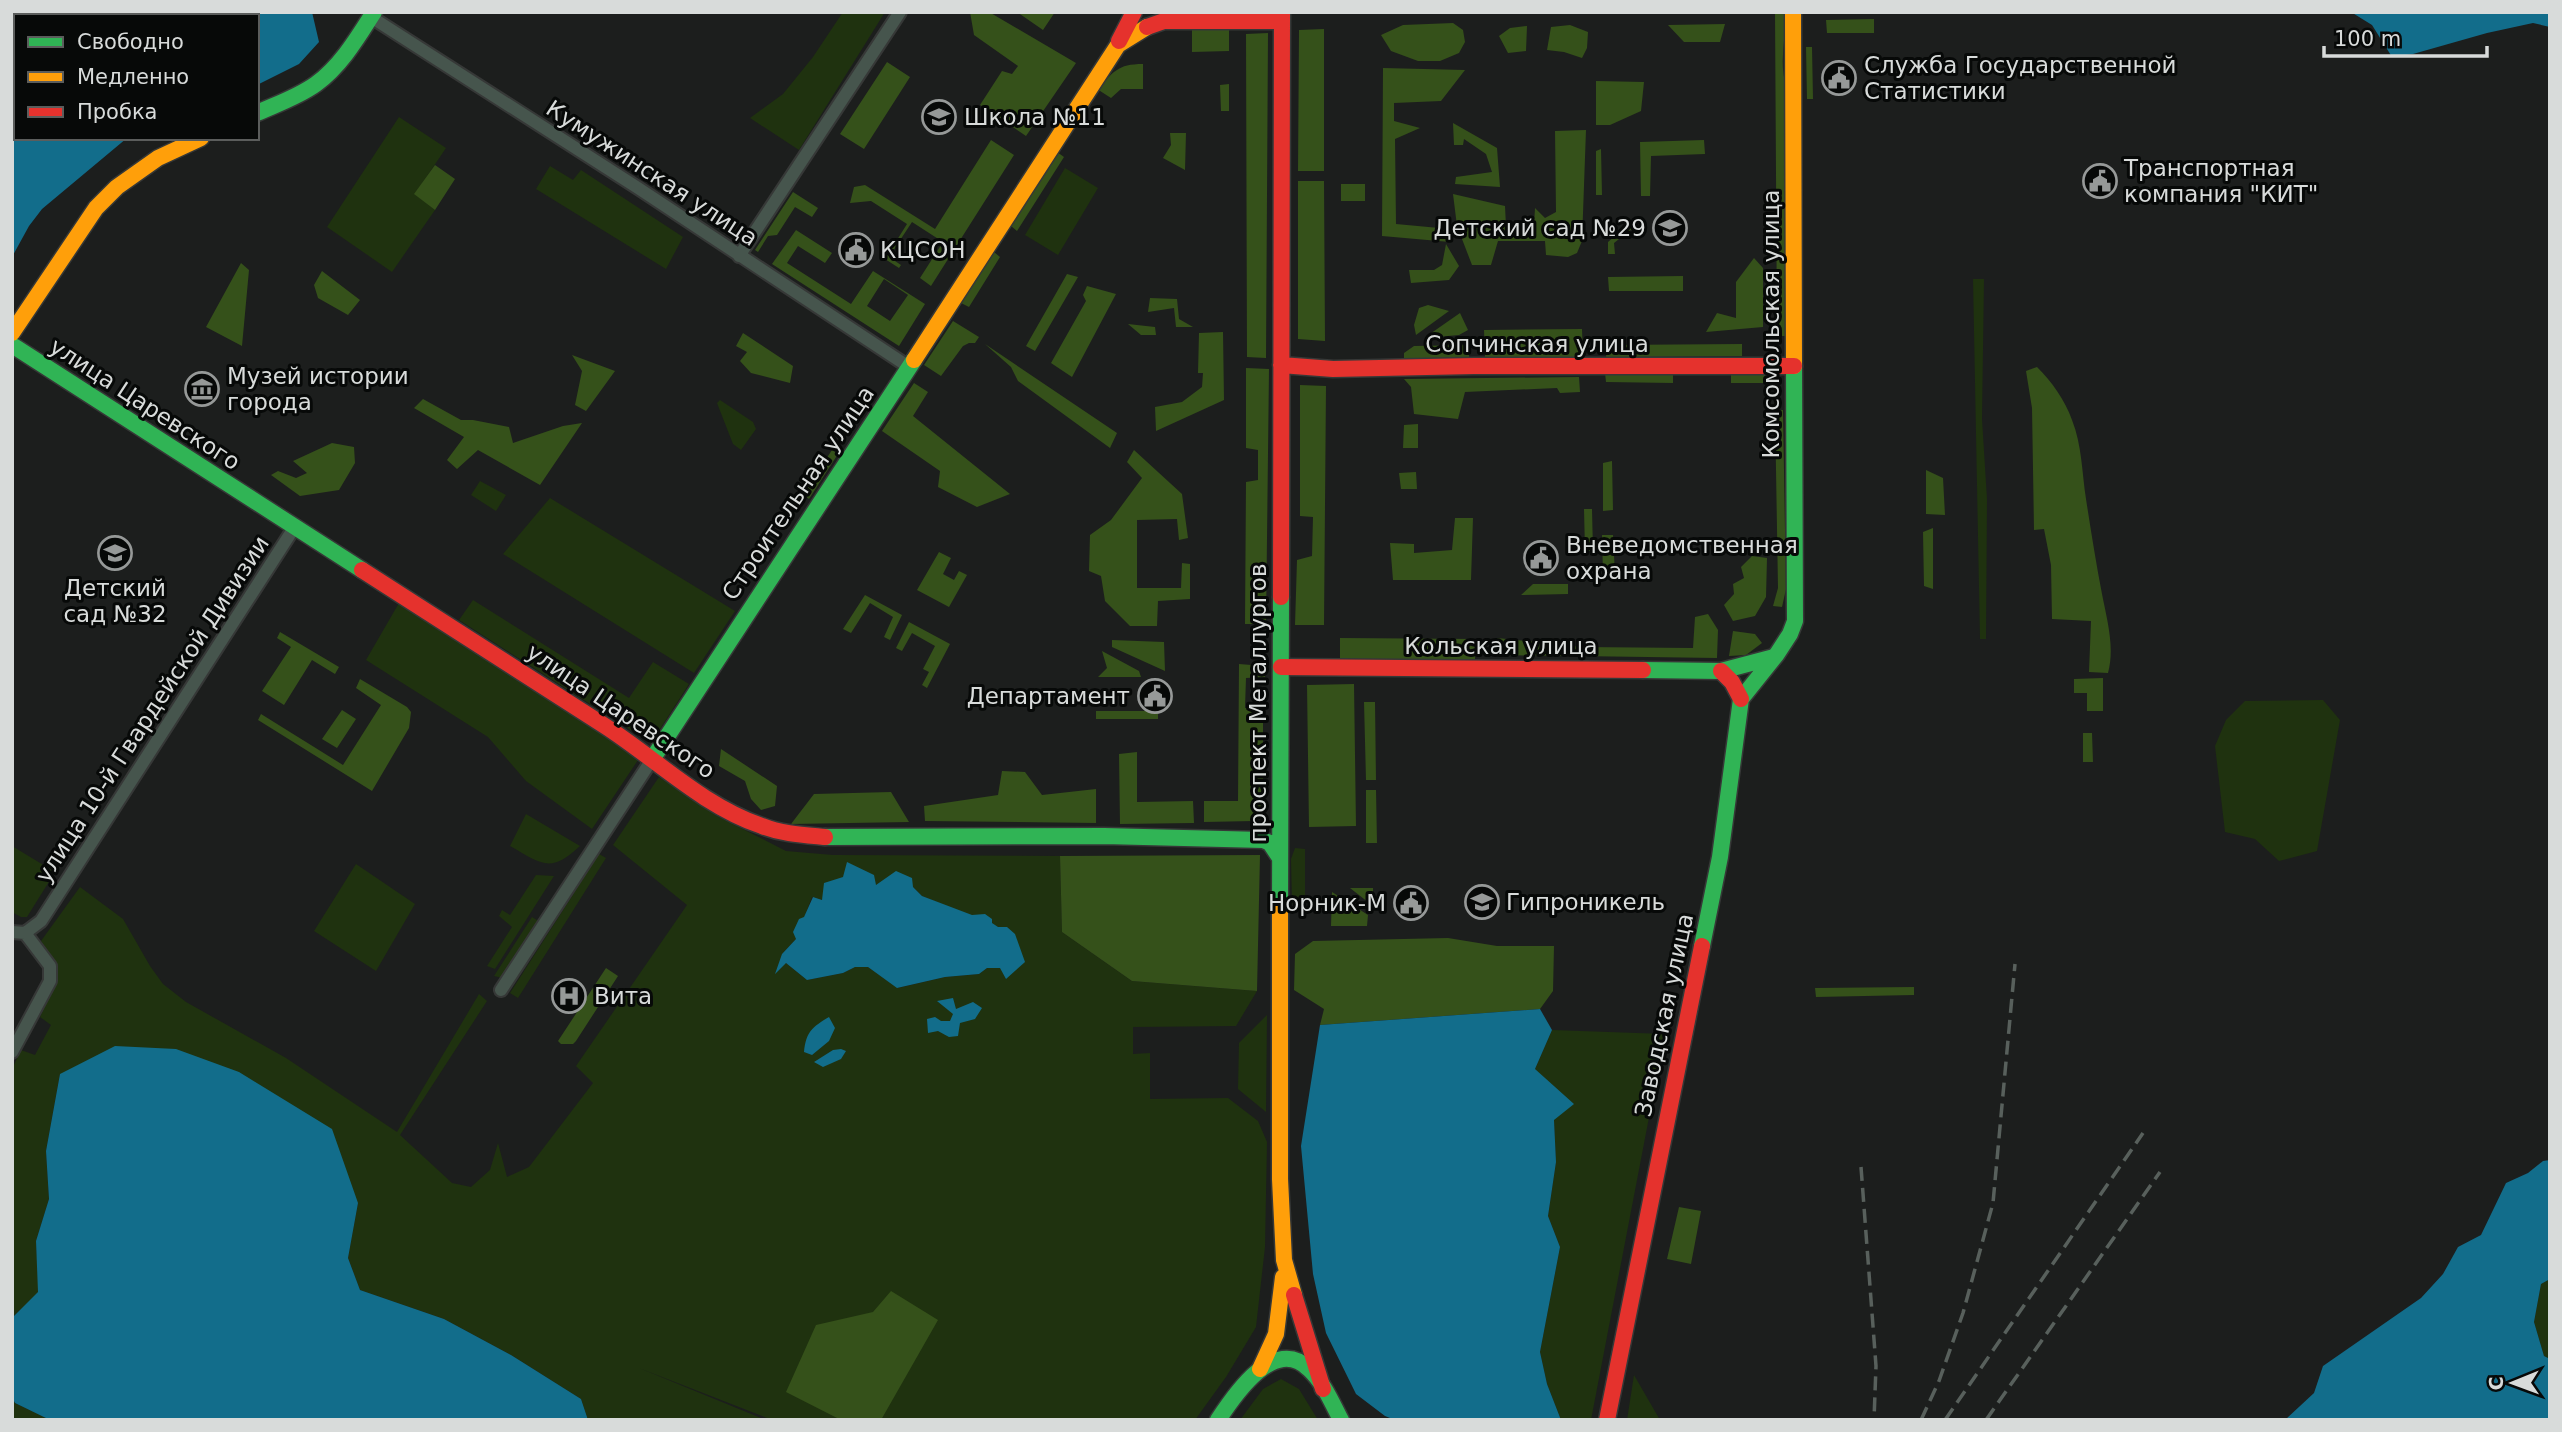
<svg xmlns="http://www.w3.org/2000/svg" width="2562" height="1432" font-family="'DejaVu Sans',sans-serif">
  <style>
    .green { fill: #1f320f; fill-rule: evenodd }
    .forest { fill: #35511a; fill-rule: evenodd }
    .water { fill: #126d8b }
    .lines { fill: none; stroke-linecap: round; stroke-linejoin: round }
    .street-casing { stroke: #363837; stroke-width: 16 }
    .fast-casing { stroke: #363837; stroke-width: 19 }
    .slow-casing { stroke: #363837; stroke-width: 19 }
    .jam-casing { stroke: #363837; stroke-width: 19 }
    .street { stroke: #46554d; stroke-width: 12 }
    .fast { stroke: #30b455; stroke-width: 16 }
    .slow { stroke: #ff9f0a; stroke-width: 16 }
    .jam { stroke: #e5322d; stroke-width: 16 }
    .rail { stroke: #58605c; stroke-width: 3.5; stroke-dasharray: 14 7; stroke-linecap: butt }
    .labels { text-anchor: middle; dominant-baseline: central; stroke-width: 6; stroke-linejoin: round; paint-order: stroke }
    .poi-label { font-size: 23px; fill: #d8dbda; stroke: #070908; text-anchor: start }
    .street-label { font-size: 23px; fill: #d8dbda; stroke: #070908 }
  </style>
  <rect width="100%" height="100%" fill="#1c1e1d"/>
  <path class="green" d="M843,12H885L799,150L750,118L783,94L813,57Z
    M399,117L446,148L415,194L435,210L392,272L327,227Z
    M550,166L573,180L581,170L683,237L666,269L536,189Z
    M1065,168L1098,188L1058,255L1025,235Z
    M1973,279H1984L1982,419L1987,499L1986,639H1980Z
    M720,400L753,422L756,429L741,450L733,444L717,403Z
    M480,481L506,495L496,511L471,495Z
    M550,498L735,611L694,673L503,554Z
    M473,600L629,698L653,662L689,684L651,743L459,620Z
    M399,603L640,757L592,829L526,781L488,737L366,660Z
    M2323,700L2340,720L2317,851L2279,861L2255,839L2225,832L2215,746L2226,720L2245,701Z
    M659,777L717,816L786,851L833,855L1060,856L1062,932L1132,981L1257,991L1236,1026L1133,1027V1054L1150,1053V1099L1228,1098L1258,1121L1267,1142L1265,1247L1256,1327L1226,1377L1195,1420H772L639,1368L766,1420H588L581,1399L511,1355L444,1319L360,1290L348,1258L358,1203L60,1074L46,1151L49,1199L36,1241L39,1292L12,1318V1069L21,1050L35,1055L51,1025L40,1017L57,981V965L41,941L80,887L123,919L150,966L163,984L186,1002L286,1058L397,1132L479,994L487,1001L400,1135L452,1183L471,1187L490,1170L498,1143L507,1177L529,1167L593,1083L576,1066L687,905L613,845ZM843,877L876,885L913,887L922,896L997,927H1007L1006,979L1001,968H987L979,974L945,977L898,988L868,967H855L843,973L807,980L786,963L782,954L796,939L812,897L822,900Z
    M526,814L580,846C550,874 542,864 510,846Z
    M12,846L55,872L27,917H21L12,912Z
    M1295,848L1305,849V918L1294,907L1292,902L1291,859Z
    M599,854L606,858L518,998L510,993Z
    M356,864L415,904L376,971L314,931Z
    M536,875L554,876L495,969L487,966L512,927L499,916L502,910L510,915Z
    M532,917L540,922L503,978L494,976Z
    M1267,1015L1266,1112L1238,1089L1239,1043Z
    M1552,1030L1665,1034L1591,1420H1561L1547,1384L1540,1352L1560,1247L1548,1216L1556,1162L1554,1120L1535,1069Z
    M2550,1279V1359L2544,1356L2534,1322L2541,1284Z
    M1634,1375L1660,1420H1627Z
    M1281,1379L1299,1389L1318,1420H1240L1263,1389Z
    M12,1397L15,1403L50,1420H12Z"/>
  <path class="forest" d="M970,12H989L1076,63L1026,136L980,105L1002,71L1012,74L1018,66L974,35Z
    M1017,12H1055L1043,30Z
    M1775,12H1786C1786,38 1778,64 1787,88V336H1777Z
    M1874,19V33H1827L1826,20Z
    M1453,23L1463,30L1465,42L1459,53L1440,61H1418L1391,51L1381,35L1403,25Z
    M1725,24L1720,42H1684L1668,25Z
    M1570,25L1588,32L1587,48L1582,58L1564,52L1547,50L1551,27Z
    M1527,26L1526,51L1508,53L1499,36L1510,28Z
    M1229,29V51L1192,52V30Z
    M1324,29V171H1298L1299,30Z
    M1268,33L1266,358L1247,357L1246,34Z
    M1806,47H1812L1813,99H1807Z
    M887,62L910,77L864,149L840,134Z
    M1143,64V89H1121L1111,98L1097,89C1114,72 1117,64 1143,64Z
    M1383,68L1465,70L1441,101L1394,103V121L1420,128L1395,139L1396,224L1450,229V242L1382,236Z
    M1596,81L1644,82L1641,111L1610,125H1596Z
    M1229,84V111H1221L1220,85Z
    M1453,123L1497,148L1500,187L1455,184L1456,177L1492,172L1486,154L1464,139L1463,145H1454Z
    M1586,130L1582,241L1577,253L1568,257L1546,255L1545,241H1498L1491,265H1472L1457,226L1453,194L1505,206L1506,226L1534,225L1535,208L1545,218L1556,212L1555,131Z
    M1170,133H1186L1185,170L1163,158L1171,145Z
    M991,140L1014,155L931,286L920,278L943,242L912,222L889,257L901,265L899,268L885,259L907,224L871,201L850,203L854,187L865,185L935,229Z
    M1704,140L1705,154L1651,156L1650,196H1641L1640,142Z
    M1601,149L1602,195H1596V151Z
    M1057,152L1064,157L1017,231L1011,226Z
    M435,165L455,179L435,210L414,194Z
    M1298,181H1324L1325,341L1298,339Z
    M1341,184H1365V201H1341Z
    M793,192L818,208L812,217L795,207L777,235L768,236L758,252L755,250Z
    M1634,219L1638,224L1614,243L1615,254H1608V242Z
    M796,230L832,253L825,263L798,246L787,263L851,304L873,271L925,304L899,346L772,264ZM884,279L908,295L890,321L867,306Z
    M1446,244L1459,266L1449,280L1411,283L1409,270H1434L1442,265Z
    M994,252L1000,257L969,307L961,303Z
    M1754,258L1763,268V327L1706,332L1717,313L1736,318V282Z
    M241,263L249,270L242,346L206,327Z
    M322,271L360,300L348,315L318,298L314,285Z
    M1067,274L1078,277L1035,351L1026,346Z
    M1683,276V291H1609L1608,277Z
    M1087,286L1116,294L1072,377L1051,363L1086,301L1083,295Z
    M1150,298L1177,299L1179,319L1193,327H1176L1174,308L1148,312Z
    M1428,305L1449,311L1416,335L1414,325L1419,308Z
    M1460,313L1468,330L1459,335L1426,338L1427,336Z
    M953,321L979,337L975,343H969L963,346L941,376L924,365Z
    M1128,324L1155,327L1156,335H1141Z
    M1582,329L1583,357H1485L1484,330Z
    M1223,332L1224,400L1156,431L1155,407L1182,402L1202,387L1203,373H1198L1199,333Z
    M743,333L793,366L790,383L751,373L740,361L747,352L736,346Z
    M985,344L1117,433L1110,448L1018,381L1011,367Z
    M1742,344V356L1606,357L1607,345Z
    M1469,345V359L1404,360V353L1414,346Z
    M572,355L615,371L586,411L575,405L582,371Z
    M2037,367C2052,382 2065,400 2072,420C2082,445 2082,473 2086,499C2091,531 2096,563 2102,594C2107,620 2115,647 2108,673L2089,672L2091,621L2052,619L2051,565L2044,529L2034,530L2032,408L2026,371Z
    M1246,368L1269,369L1266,624H1245L1246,482L1258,480V450L1246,448Z
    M1605,373H1673V383L1606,382Z
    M1765,374L1766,383H1731V375Z
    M1579,377L1580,392L1560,393L1557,388L1465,392L1458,419L1414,414L1411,387L1404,379Z
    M914,383L928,392L913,416L1010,494L977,507L938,487L940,471L882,431Z
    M1300,385L1326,386L1324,625H1295L1297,560L1312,556L1313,517L1300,516Z
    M423,399L461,420H473L509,427L513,443L563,426L582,423L540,485L478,450L457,469L447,460L464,437L414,408Z
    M1775,410H1783L1786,589L1782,607L1773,606L1778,588Z
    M1418,424V448H1403L1404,425Z
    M332,443L354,447L355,463L339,490L300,496L271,475L278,471L296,478L307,473L293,461Z
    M832,450L838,454L809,499L803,494Z
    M1134,450L1182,494L1188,538L1179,540L1177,519L1137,520V588H1181L1182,563L1190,564V599L1158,601L1157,626H1130L1105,601L1101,576L1089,571L1090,535L1111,520L1142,478L1127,462Z
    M1612,461L1613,510L1603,511V463Z
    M1926,470L1943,478L1945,515L1926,514Z
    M1416,472L1417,489H1401L1399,473Z
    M1584,509H1592L1593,551H1585Z
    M1455,518H1473L1471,580H1393L1390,543L1414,544V553L1452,550Z
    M1933,528V589L1924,586L1923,532Z
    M1602,535H1613L1615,575H1603Z
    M939,552L951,558L943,574L954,580L959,571L967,575L949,607L917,590Z
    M1752,556L1767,558L1766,597L1755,616L1733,621L1724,605L1734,594L1733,584L1744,578L1741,567Z
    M1533,584H1568V594L1521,595Z
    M865,595L902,615L890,640L884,637L893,617L870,603L851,633L843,629Z
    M1708,614L1718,630L1717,658L1497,655V638L1582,647L1693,648L1695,617Z
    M909,622L950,644L927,688L922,685L929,672L923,669L935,646L912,633L902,651L896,648Z
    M1733,631L1755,634L1762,643L1746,655L1729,656Z
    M280,632L339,667L335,674L312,660L284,705L262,691L291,647L277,638Z
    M1340,638L1476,639L1475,659H1340Z
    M1112,640L1164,642L1165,671L1112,647Z
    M1102,651L1139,671L1141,677H1098L1107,668Z
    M1239,664L1264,666L1265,677L1246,678L1245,708H1263V807H1256L1254,821L1204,822V801H1238Z
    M2103,678V711H2087V693H2074V679Z
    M360,679L407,707L411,712L409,728L372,791L258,720L261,714L343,765L381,705L356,688Z
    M1354,684L1356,826L1309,827L1307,685Z
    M1364,702H1375L1376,780H1366Z
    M342,710L356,719L337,748L322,739Z
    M1096,711H1158V719H1096Z
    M2083,733H2092L2093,762H2083Z
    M721,749L777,786L775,806L761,810L751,799L745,781L719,766Z
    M1137,752V802L1193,801L1194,823L1120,824L1119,754Z
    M1002,771L1025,772L1042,795L1096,789V823L925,821L924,806L998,795Z
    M1366,790H1376L1377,843H1366Z
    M891,792L909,822L791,824L814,794Z
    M1260,855L1257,991L1132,981L1062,932L1060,856Z
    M1350,888H1373V906Z
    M1332,892L1368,915L1367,926H1331Z
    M1448,938L1497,946H1554L1553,991L1540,1009L1320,1025L1324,1009L1294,990L1295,954L1313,941Z
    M606,968L618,976L576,1041L573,1044H561L558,1041Z
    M1914,987V995L1816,997L1815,988Z
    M1679,1207L1701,1211L1691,1264L1667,1259Z
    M891,1291L938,1320L881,1420H841L786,1392L816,1325L873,1312Z"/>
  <path class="water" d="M12,12H312L319,42L299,64L257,85V16H16V138H127L42,209L29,226L12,257Z
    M2351,12H2550V27L2533,23L2487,33L2413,54L2392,57L2372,25Z
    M847,862L874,875L876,885L896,871L912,878L913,887L922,896L972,915L985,914L992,919V923L998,927H1007L1015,934L1025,962L1006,979L1000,968H987L979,974L945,977L897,988L868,967H855L843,973L807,980L786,963L775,974L782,954L796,939L793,932L799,919L804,917L813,897L822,900L824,883L843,877Z
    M953,998L956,1009L973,1002L982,1008L975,1019L960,1023L958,1036L949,1037L938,1031L928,1033L927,1019L935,1017L941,1021H950L953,1014L937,1001Z
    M1540,1009L1552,1030L1535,1069L1574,1104L1554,1120L1556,1162L1548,1216L1560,1247L1540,1352L1547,1384L1561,1420H1395L1385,1416L1356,1394L1326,1333L1313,1274L1301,1146L1320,1025Z
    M829,1017L835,1028L829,1041L812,1055L804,1052C806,1032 812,1027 829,1017Z
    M115,1046L176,1049L239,1072L332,1129L358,1203L348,1258L360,1290L444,1319L511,1355L581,1399L588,1420H50L15,1403L12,1397V1318L38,1292L36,1241L49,1199L46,1151L60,1074Z
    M841,1049L846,1051L841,1059L823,1067L814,1062L833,1050Z
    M2550,1160V1279L2541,1284L2534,1322L2544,1356L2550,1359V1420H2285L2314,1393L2323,1366L2421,1298L2443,1274L2458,1247L2481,1235L2506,1183L2528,1173L2543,1161Z"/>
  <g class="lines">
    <g class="street-casing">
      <path id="street" d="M371,17L638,188L909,367
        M739,256L900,12
        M12,932L25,933L41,921L294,528
        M501,990L653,758
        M12,1052L50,981V966L25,933"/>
    </g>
    <g class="fast-casing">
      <path id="fast" d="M257,113C277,104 298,97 316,84C341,66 358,37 374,12
        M12,345L362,570
        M1643,670L1721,671L1774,657
        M653,758L914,360
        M825,837L1104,836L1263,840L1270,843L1280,858
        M1280,907L1281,597
        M1702,946L1720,857L1741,699L1777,654L1790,634L1795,621L1794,366
        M1218,1420C1235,1394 1275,1335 1309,1369C1324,1383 1332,1403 1341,1420"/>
    </g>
    <g class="slow-casing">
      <path id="slow" d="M1793,12L1794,366
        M12,333L96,208L117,187L158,158L201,138
        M914,360L1118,45L1147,27
        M1280,907V1179L1284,1260L1294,1295
        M1260,1369L1276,1334L1283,1277"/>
    </g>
    <g class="jam-casing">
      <path id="jam" d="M1147,27L1164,21H1282
        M1119,41L1134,12
        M1281,365L1333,369L1474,366H1794
        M362,570C443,622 524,674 605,726C656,759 703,806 762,826C782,834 803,835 825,837
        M1281,597L1282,12
        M1281,667L1643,670
        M1721,671L1732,682L1741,699
        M1294,1295L1323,1389
        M1607,1420L1702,946"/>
    </g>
    <use href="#street" class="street"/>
    <use href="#fast" class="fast"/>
    <use href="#slow" class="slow"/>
    <use href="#jam" class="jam"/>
    <path class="rail" d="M1861,1167L1876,1366L1874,1420
      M1921,1420L1939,1381L1963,1313L1993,1203L2015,964
      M1945,1420L2143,1133
      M1986,1420L2160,1172"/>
  </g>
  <defs>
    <g id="civic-ring" transform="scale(1.75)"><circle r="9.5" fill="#070908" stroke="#969998" stroke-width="1.5"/><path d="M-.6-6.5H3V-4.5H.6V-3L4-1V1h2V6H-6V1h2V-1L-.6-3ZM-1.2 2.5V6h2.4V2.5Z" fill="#969998"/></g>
    <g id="school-ring" transform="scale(1.75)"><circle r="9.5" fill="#070908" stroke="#969998" stroke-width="1.5"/><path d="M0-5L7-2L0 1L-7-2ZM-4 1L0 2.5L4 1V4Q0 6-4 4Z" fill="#969998"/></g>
    <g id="museum-ring" transform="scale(1.75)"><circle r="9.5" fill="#070908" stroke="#969998" stroke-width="1.5"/><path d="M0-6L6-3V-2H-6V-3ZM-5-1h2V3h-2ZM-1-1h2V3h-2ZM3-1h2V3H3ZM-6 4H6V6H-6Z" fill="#969998"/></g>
    <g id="university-ring" transform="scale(1.75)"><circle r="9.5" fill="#070908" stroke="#969998" stroke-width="1.5"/><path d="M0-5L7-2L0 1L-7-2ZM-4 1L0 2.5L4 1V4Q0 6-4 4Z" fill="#969998"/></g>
    <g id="hospital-ring" transform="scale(1.75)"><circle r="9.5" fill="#070908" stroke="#969998" stroke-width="1.5"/><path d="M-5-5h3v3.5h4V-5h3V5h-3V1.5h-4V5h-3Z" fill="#969998"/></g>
  </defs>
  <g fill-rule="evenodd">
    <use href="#civic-ring" x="1839" y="78"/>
    <use href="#school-ring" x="939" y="117"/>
    <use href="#civic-ring" x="2100" y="181"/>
    <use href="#school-ring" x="1670" y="228"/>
    <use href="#civic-ring" x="856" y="250"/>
    <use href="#museum-ring" x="202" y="389"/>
    <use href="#school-ring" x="115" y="553"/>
    <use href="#civic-ring" x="1541" y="558"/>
    <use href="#civic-ring" x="1155" y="696"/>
    <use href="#university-ring" x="1482" y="902"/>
    <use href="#civic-ring" x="1411" y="903"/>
    <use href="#hospital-ring" x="569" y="996"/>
  </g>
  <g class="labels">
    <g class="poi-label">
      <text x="1864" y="65">Служба Государственной<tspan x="1864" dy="26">Статистики</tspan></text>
      <text x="964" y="117">Школа №11</text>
      <text x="2124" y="168">Транспортная<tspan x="2124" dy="26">компания "КИТ"</tspan></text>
      <text x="1646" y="228" text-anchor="end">Детский сад №29</text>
      <text x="880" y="250">КЦСОН</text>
      <text x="227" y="376">Музей истории<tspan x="227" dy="26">города</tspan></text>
      <text x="1566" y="545">Вневедомственная<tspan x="1566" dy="26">охрана</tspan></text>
      <text x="115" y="588" text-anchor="middle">Детский<tspan x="115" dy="26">сад №32</tspan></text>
      <text x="1130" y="696" text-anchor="end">Департамент</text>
      <text x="1506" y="902">Гипроникель</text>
      <text x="1386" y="903" text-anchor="end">Норник-М</text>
      <text x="594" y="996">Вита</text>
    </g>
    <g class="street-label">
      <text transform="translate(652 173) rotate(33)">Кумужинская улица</text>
      <text transform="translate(1771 324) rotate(-90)">Комсомольская улица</text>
      <text x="1537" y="344">Сопчинская улица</text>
      <text transform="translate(145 404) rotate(33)">улица Царевского</text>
      <text transform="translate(798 493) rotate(-56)">Строительная улица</text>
      <text x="1501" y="646">Кольская улица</text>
      <text transform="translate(1258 703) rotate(-90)">проспект Металлургов</text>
      <text transform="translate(152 709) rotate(-57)">улица 10-й Гвардейской Дивизии</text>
      <text transform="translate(621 711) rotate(34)">улица Царевского</text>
      <text transform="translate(1664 1015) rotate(-78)">Заводская улица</text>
    </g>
  </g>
  <rect width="2562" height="1432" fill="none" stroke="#d8dbda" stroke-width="28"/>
  <rect x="14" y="14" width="245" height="126" fill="#070908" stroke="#5b5d5c" stroke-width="2"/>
  <rect x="28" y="37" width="35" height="10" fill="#30b455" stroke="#5b5d5c" stroke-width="2"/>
  <text x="77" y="49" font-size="21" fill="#d8dbda">Свободно</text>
  <rect x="28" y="72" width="35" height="10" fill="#ff9f0a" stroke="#5b5d5c" stroke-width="2"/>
  <text x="77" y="84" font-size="21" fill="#d8dbda">Медленно</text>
  <rect x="28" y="107" width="35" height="10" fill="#e5322d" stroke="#5b5d5c" stroke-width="2"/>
  <text x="77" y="119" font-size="21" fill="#d8dbda">Пробка</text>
  <g transform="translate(2513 1383) rotate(269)" stroke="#070908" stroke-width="5" paint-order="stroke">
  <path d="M0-5L12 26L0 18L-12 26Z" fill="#d8dbda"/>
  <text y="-10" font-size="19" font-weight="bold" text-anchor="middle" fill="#d8dbda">С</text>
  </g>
  <path d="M2324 46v10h163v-10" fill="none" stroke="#d8dbda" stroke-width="3.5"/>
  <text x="2334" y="46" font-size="21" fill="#d8dbda" stroke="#070908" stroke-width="5" paint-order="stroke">100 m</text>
</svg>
